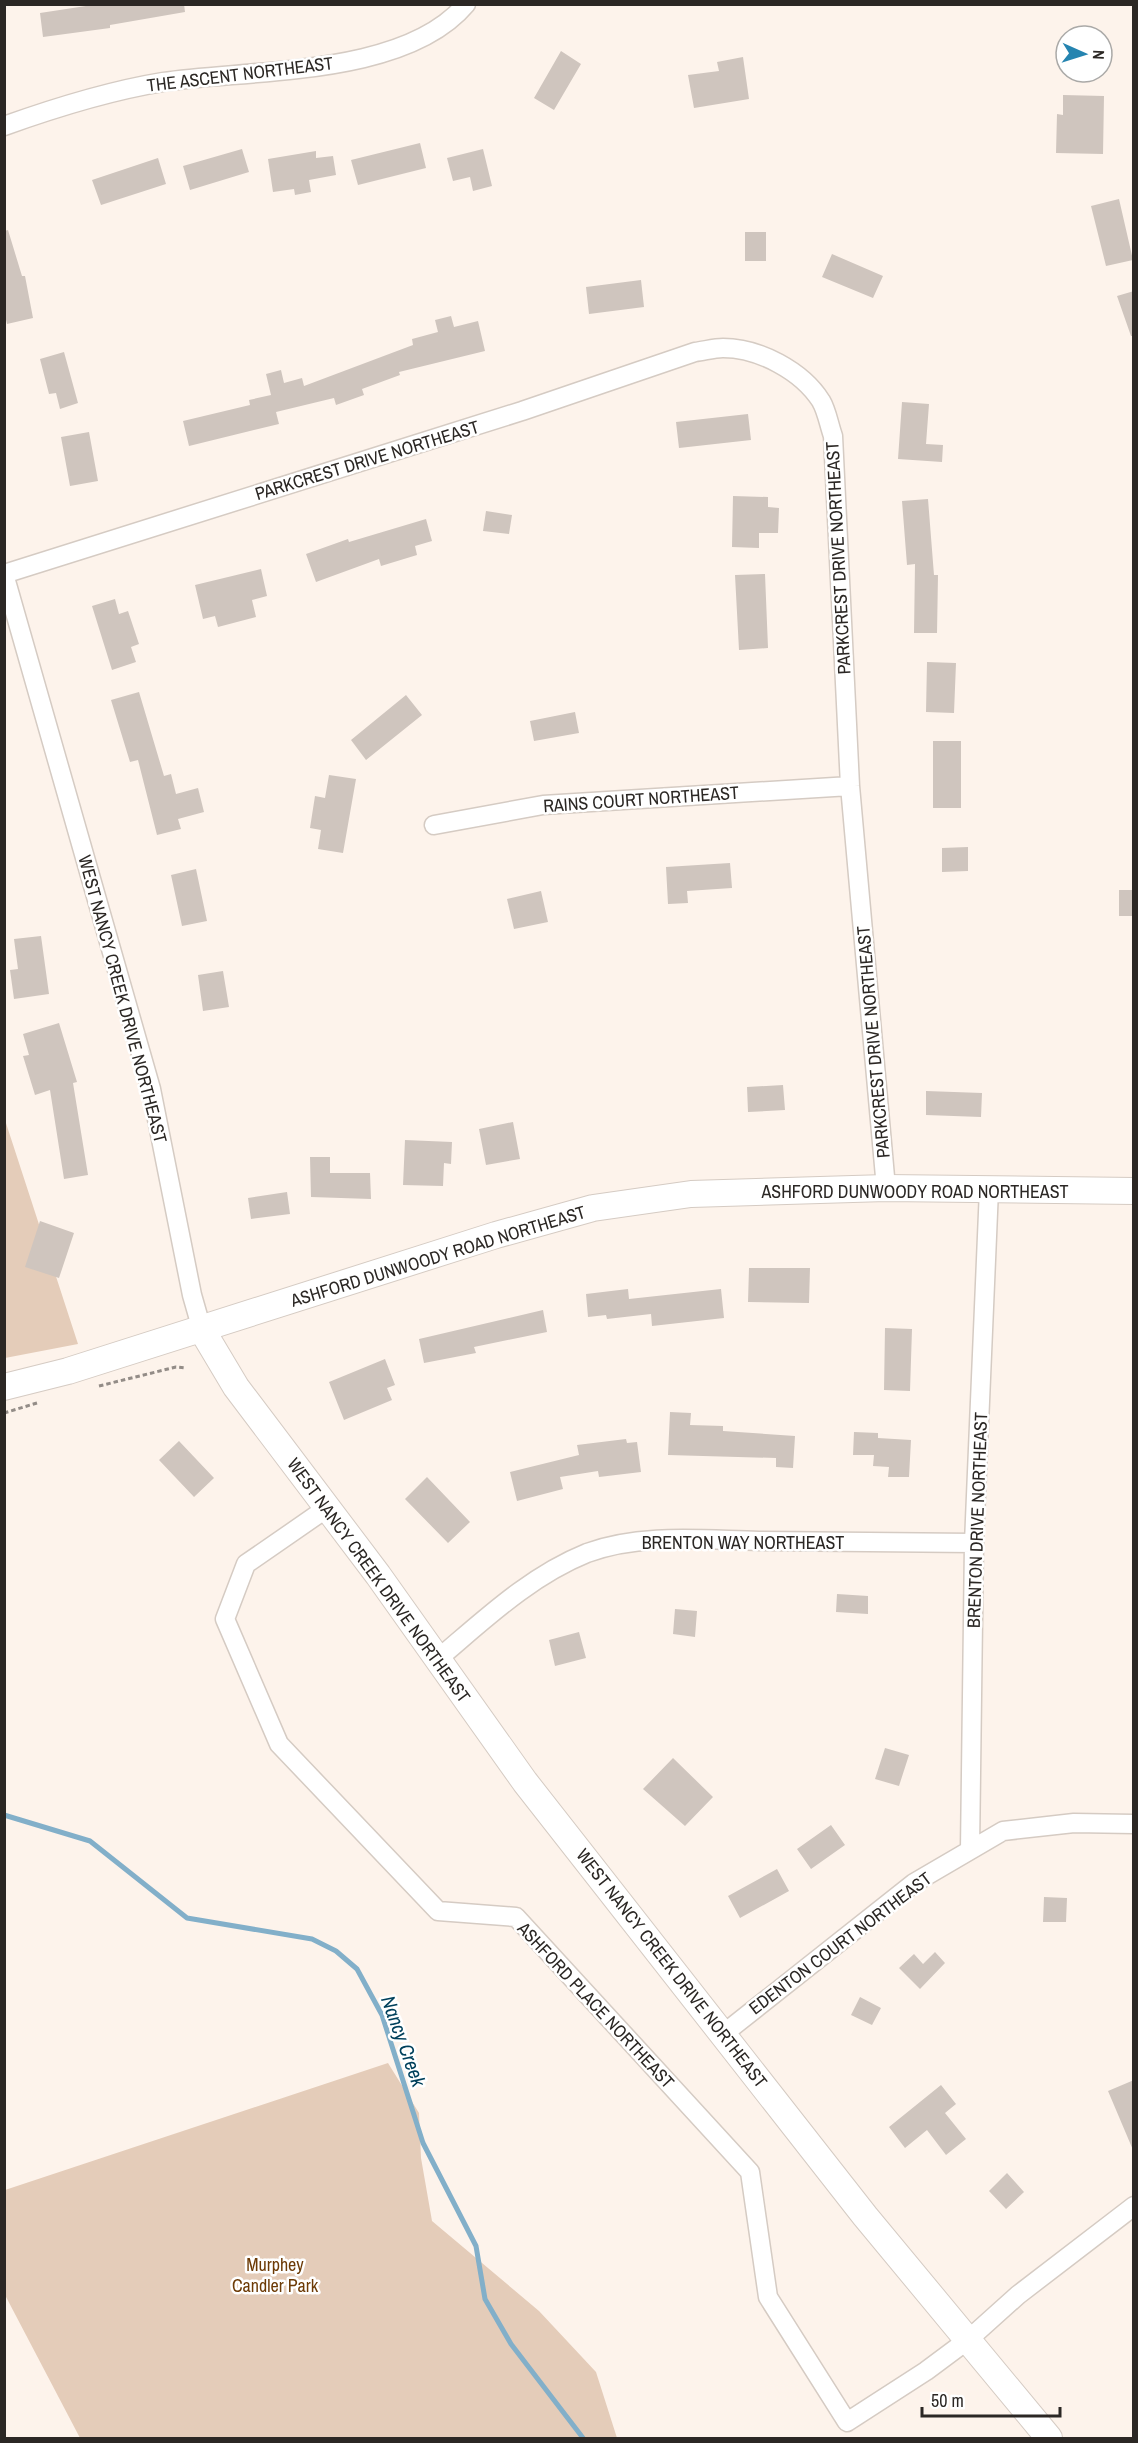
<svg xmlns="http://www.w3.org/2000/svg" width="1138" height="2443" font-family="'Archivo Narrow',sans-serif">
  <style>
    .green { fill: #e4ccb9 }
    .lines { fill: none; stroke-linecap: round; stroke-linejoin: round }
    .stream { stroke: #82afc9; stroke-width: 5 }
    .building { fill: #cfc5be }
    .street-casing { stroke: #d5cbc3; stroke-width: 21 }
    .secondary-casing { stroke: #d5cbc3; stroke-width: 28 }
    .path { stroke: #938c87; stroke-width: 3; stroke-dasharray: 4.5 3; stroke-linecap: butt }
    .street { stroke: #fff; stroke-width: 18 }
    .secondary { stroke: #fff; stroke-width: 26 }
    .labels { text-anchor: middle; dominant-baseline: central; stroke-width: 5; stroke-linejoin: round; paint-order: stroke }
    .street-label { font-size: 18px; fill: #2b2724; stroke: #fff }
    .park-label { font-size: 18px; fill: #6c3a05; stroke: #fff }
    .water-label { font-size: 20px; font-style: italic; fill: #00405b; stroke: #fff }
  </style>
  <rect width="100%" height="100%" fill="#fdf3eb"/>
  <path class="green" d="M4,1117L78,1344L5,1358H4Z
    M388,2063L419,2113L421,2158L432,2221L539,2311L596,2372L617,2438H80L5,2295V2190Z"/>
  <g class="lines">
    <path class="stream" d="M4,1815L90,1841L187,1918L312,1939L336,1951L357,1969L382,2015L423,2143L476,2246L485,2299L511,2344L583,2438"/>
  </g>
  <path class="building" d="M99,4H184L185,12L110,25V28L43,37L40,13Z
    M561,51L581,64L554,110L534,98Z
    M743,57L749,99L694,108L688,75L719,71L717,62Z
    M1063,95L1104,96L1103,154L1056,153L1057,114L1063,115Z
    M420,143L426,168L358,185L351,160Z
    M242,149L249,172L190,190L183,166Z
    M483,149L492,186L473,191L470,177L453,181L447,158Z
    M316,151V158L333,156L336,175L309,180L311,192L295,195L294,189L273,192L268,159Z
    M158,158L166,184L101,205L92,180Z
    M1119,199L1133,260L1106,266L1091,206Z
    M8,230L22,276H25L33,318L7,324L4,311V231Z
    M745,232H766V261H745Z
    M832,254L883,276L873,298L822,277Z
    M641,280L644,307L589,314L586,287Z
    M1134,291V336H1131L1117,296Z
    M451,316L454,327L478,321L485,351L399,372L400,375L362,389L364,395L336,405L334,398L276,412L279,424L189,446L183,421L250,405L249,400L271,395L266,374L281,370L284,383L302,378L304,386L413,345L412,339L438,332L435,320Z
    M64,352L78,403L60,409L56,393L49,394L40,359Z
    M902,402L929,404L926,444L943,445L942,462L898,459Z
    M748,414L751,440L679,448L676,422Z
    M89,432L98,481L70,486L61,437Z
    M733,496L768,497V507L779,508L778,533H759V548L732,547Z
    M928,499L934,575H938L937,633H914L915,564L907,565L902,501Z
    M486,511L512,515L509,534L483,531Z
    M426,519L432,541L415,546L417,555L381,566L379,559L316,582L306,554L348,539L349,542Z
    M261,569L267,596L252,600L256,617L218,627L215,616L203,619L195,585Z
    M765,574L768,648L739,650L735,575Z
    M115,599L119,614L128,611L139,644L131,647L136,662L112,670L92,606Z
    M927,662L956,663L954,713L926,712Z
    M139,692L164,776L171,774L176,794L198,788L204,812L178,819L181,829L157,835L138,760L130,762L111,700Z
    M406,695L422,715L366,760L351,740Z
    M575,712L579,733L534,741L530,721Z
    M933,741H961V808H933Z
    M329,775L356,779L343,853L318,849L321,830L310,828L315,796L325,798Z
    M968,847V871L942,872V848Z
    M730,863L732,888L687,891L688,903L668,904L666,867Z
    M196,869L207,921L182,926L171,875Z
    M1119,890H1134V916H1119Z
    M541,891L548,922L514,929L507,899Z
    M41,936L49,994L14,999L10,970L18,969L14,939Z
    M223,971L229,1007L203,1011L198,975Z
    M59,1023L77,1082L73,1083L88,1175L64,1179L50,1090L35,1095L23,1056L29,1055L23,1034Z
    M783,1085L785,1110L748,1112L747,1087Z
    M926,1091L982,1093L981,1117L926,1115Z
    M513,1122L520,1159L486,1165L479,1129Z
    M405,1140L452,1142L451,1164L444,1163L443,1186L403,1185Z
    M310,1157H330V1173H370L371,1199L311,1197Z
    M287,1192L290,1214L251,1219L248,1198Z
    M40,1221L74,1233L59,1278L25,1267Z
    M749,1268H810L809,1303L748,1302Z
    M628,1289L629,1299L721,1289L724,1318L652,1326L651,1314L607,1319L606,1315L588,1317L586,1294Z
    M543,1310L547,1332L474,1347L476,1353L424,1363L419,1339Z
    M885,1328L912,1329L910,1391L884,1390Z
    M385,1359L395,1385L387,1388L392,1400L344,1420L329,1382Z
    M670,1412L691,1413L690,1425L723,1426V1431L795,1436L793,1468L776,1467V1458L668,1455Z
    M854,1432L878,1433V1438L911,1440L909,1477H888L889,1467L873,1466L874,1455H853Z
    M626,1439L627,1443L637,1442L641,1472L599,1477L598,1471L560,1477L563,1489L517,1501L510,1472L579,1455L577,1445Z
    M179,1441L214,1478L194,1497L159,1460Z
    M427,1477L470,1522L448,1543L405,1499Z
    M837,1594L868,1596V1614L836,1612Z
    M675,1609L697,1611L695,1637L673,1634Z
    M579,1632L586,1658L555,1666L549,1640Z
    M885,1748L909,1755L899,1786L875,1779Z
    M673,1758L713,1797L685,1826L643,1789Z
    M831,1825L845,1845L811,1869L797,1849Z
    M777,1869L789,1891L740,1918L728,1896Z
    M1044,1897L1067,1898L1066,1922H1043Z
    M935,1952L945,1963L920,1989L899,1968L914,1954L923,1964Z
    M860,1997L881,2008L872,2025L851,2015Z
    M1134,2080V2150H1133L1108,2091Z
    M941,2085L956,2104L945,2113L966,2139L946,2155L927,2130L905,2148L889,2127Z
    M1007,2173L1024,2192L1006,2209L989,2191Z"/>
  <g class="lines">
    <g class="street-casing">
      <path id="street" d="M4,126C57,107 108,91 163,82C251,69 405,77 466,4
        M434,825L543,805L850,786
        M202,1330L192,1295L151,1089L4,574L522,411L695,352C704,351 714,348 723,348C759,348 802,371 821,401C827,411 829,425 833,436L850,786L886,1188
        M327,1508L246,1564L225,1619L279,1744L438,1911L516,1917L750,2172L768,2297L847,2422L926,2371L969,2339L1018,2295L1134,2206
        M439,1658C485,1619 530,1576 587,1553C641,1533 703,1540 759,1541C831,1542 903,1542 974,1543
        M970,1850L974,1543L989,1189
        M722,2035L914,1883L1003,1831L1074,1823L1134,1824"/>
    </g>
    <g class="secondary-casing">
      <path id="secondary" d="M202,1330L236,1387L378,1575L525,1782L865,2216L1049,2438
        M4,1387L68,1371L496,1235L593,1208L691,1194L886,1188L1134,1191"/>
    </g>
    <path class="path" d="M99,1386L176,1367L185,1368
      M4,1413L37,1403"/>
    <use href="#street" class="street"/>
    <use href="#secondary" class="secondary"/>
  </g>
  <g class="labels">
    <g class="street-label">
      <text transform="translate(240 74) rotate(-7)">THE ASCENT NORTHEAST</text>
      <text transform="translate(367 460) rotate(-17)">PARKCREST DRIVE NORTHEAST</text>
      <text transform="translate(838 558) rotate(-93)">PARKCREST DRIVE NORTHEAST</text>
      <text transform="translate(641 799) rotate(-4)">RAINS COURT NORTHEAST</text>
      <text transform="translate(123 999) rotate(75)">WEST NANCY CREEK DRIVE NORTHEAST</text>
      <text transform="translate(873 1042) rotate(-95)">PARKCREST DRIVE NORTHEAST</text>
      <text x="915" y="1191">ASHFORD DUNWOODY ROAD NORTHEAST</text>
      <text transform="translate(438 1256) rotate(-17)">ASHFORD DUNWOODY ROAD NORTHEAST</text>
      <text transform="translate(977 1520) rotate(-88)">BRENTON DRIVE NORTHEAST</text>
      <text x="743" y="1542">BRENTON WAY NORTHEAST</text>
      <text transform="translate(379 1580) rotate(54)">WEST NANCY CREEK DRIVE NORTHEAST</text>
      <text transform="translate(840 1943) rotate(-37)">EDENTON COURT NORTHEAST</text>
      <text transform="translate(672 1968) rotate(52)">WEST NANCY CREEK DRIVE NORTHEAST</text>
      <text transform="translate(596 2005) rotate(47)">ASHFORD PLACE NORTHEAST</text>
    </g>
    <g class="park-label">
      <text x="275" y="2264">Murphey<tspan x="275" dy="21">Candler Park</tspan></text>
    </g>
    <g class="water-label">
      <text transform="translate(404 2041) rotate(70)">Nancy Creek</text>
    </g>
  </g>
  <rect width="1138" height="2443" fill="none" stroke="#2b2724" stroke-width="12"/>
  <g transform="translate(1084 54) rotate(93)"><circle r="28" fill="#ffffff" stroke="#aaa9a7" stroke-width="1.5"/>
  <path d="M0-4.5L10 22L0 15L-10 22Z" fill="#2584b0"/>
  <text y="-9" font-size="16" font-weight="bold" text-anchor="middle" fill="#2b2724">N</text>
  </g>
  <path d="M922 2407v9h138v-9" fill="none" stroke="#2b2724" stroke-width="3"/>
  <text x="931" y="2407" font-size="18" fill="#2b2724" stroke="#ffffff" stroke-width="4.5" paint-order="stroke">50 m</text>
</svg>
